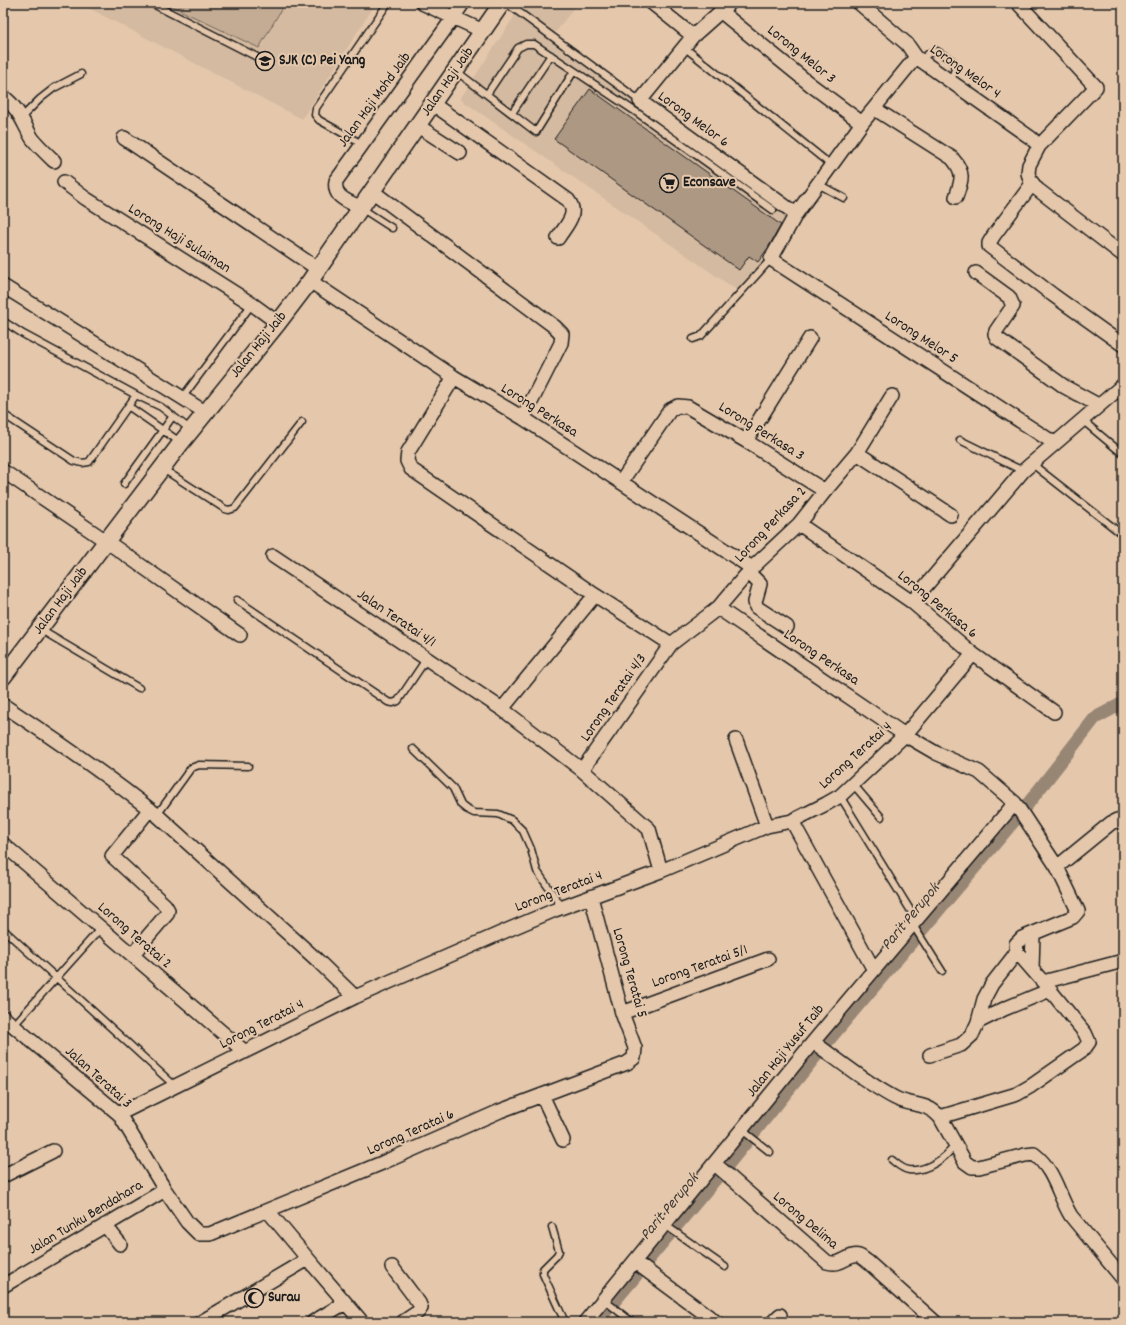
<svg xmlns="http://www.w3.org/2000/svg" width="1126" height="1325" font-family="Dekko,sans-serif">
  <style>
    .built { fill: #d4baa0 }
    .green { fill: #c4ac94; stroke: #706458 }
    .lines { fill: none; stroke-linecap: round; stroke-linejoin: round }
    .canal { stroke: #988675; stroke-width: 13 }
    .building { fill: #ad9884; stroke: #1c1c1c }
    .service-casing { stroke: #1c1c1c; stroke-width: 9 }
    .minor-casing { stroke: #1c1c1c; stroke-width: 16 }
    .tertiary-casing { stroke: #1c1c1c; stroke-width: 19 }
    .service { stroke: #e5c8ac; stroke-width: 6 }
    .minor { stroke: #e5c8ac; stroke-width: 13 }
    .tertiary { stroke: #e5c8ac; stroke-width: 16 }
    .labels { text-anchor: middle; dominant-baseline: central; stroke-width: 4; stroke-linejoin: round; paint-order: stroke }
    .street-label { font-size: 15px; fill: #1c1c1c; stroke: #e5c8ac }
    .poi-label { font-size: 15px; font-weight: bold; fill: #1c1c1c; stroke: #e5c8ac; text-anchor: start }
    .water-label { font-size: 16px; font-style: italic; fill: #413c37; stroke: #e5c8ac }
  </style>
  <rect width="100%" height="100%" fill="#e5c8ac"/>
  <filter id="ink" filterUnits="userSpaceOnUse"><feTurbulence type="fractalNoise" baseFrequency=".025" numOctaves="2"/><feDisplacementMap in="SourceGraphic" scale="8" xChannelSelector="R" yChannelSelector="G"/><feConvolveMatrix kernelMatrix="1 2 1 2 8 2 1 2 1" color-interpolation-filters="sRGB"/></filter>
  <g filter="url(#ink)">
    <path class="built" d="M79,3H376L302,119Z
      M523,3H577L551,39L790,216L767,258L738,291L460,99Z"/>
    <path class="green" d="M165,3H285L259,48Z"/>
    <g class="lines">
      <path class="canal" d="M1027,805L1095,718L1123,703
        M828,1041L1020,814
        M727,1166L820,1051
        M647,1261L719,1175
        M597,1322L639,1272"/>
    </g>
    <path class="building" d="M590,89L781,225L768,248L758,262L749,256L739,270L554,139Z"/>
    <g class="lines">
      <g class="service-casing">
        <path id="service" d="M151,3L257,57
          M505,3L516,10L522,3
          M516,10L640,101
          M684,47L831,165
          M920,61L929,53L937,51L953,61L955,69L951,81
          M456,71L536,132L574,71
          M487,94L518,48L526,44H534L639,114L773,210
          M512,113L551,55
          M22,117L40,99L54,88L81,74
          M362,144L319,120L315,115L316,108L388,3
          M818,184L844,198
          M361,208L392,228
          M3,321L23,334L136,395L89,462L82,463L74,461L3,414
          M693,339L701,336L771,259
          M136,395L161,407L191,430
          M182,398L252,304
          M128,406L180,442
          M1081,419L1123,454
          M960,440L1023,471
          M1031,463L1123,535
          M163,469L225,509L229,510L235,508L302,422
          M124,484L173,416
          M237,600L388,702L393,703L398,701L427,658
          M41,630L139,688
          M413,749L453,788L461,805L466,809L474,813L498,814L512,820L523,831L531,849L537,871L562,907
          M853,784L881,817
          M840,796L917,921
          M157,815L191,768L199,765L248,766
          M913,925L942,971
          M3,929L175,1086
          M14,1025L101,928
          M742,1130L770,1152
          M892,1160C897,1164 902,1169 909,1170C926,1172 946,1158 955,1145
          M665,1225L725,1267
          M552,1227L559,1251L557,1255L543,1269V1274L565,1322
          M604,1300L632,1322"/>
      </g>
      <g class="minor-casing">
        <path id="minor" d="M422,3L483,31
          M652,3L693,36
          M730,3L693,36L640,101L796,214
          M859,3L907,44L916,57L1031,138L1039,146
          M1018,3L1096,87L1039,146L1029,165L1028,173L1030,180L1037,189L1123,255
          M720,11L811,85L862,123
          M916,57L862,123L796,214L771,259L1054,443
          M3,96C20,110 22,121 32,138C38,146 47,154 54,161
          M433,104L568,200C579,214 566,225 558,238
          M875,109L952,158C965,173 962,180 956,197
          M418,126L460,153
          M124,138L318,269
          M64,182L85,198L252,304L278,323
          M1032,184L994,235L989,243V246L1053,295L1123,345
          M372,191L555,327L562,334L561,343L523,418
          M361,208C347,200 333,198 336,181L453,18L463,3
          M976,273L1009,297L1013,306L996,331L995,334L997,338L1065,387L1098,405
          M310,281L454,377L523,418L752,568
          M3,286L205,412
          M454,377L408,452L407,461L411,469L595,595L671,644
          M746,441L810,338
          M857,453L951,515
          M3,471L106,541L240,635
          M621,482L670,410L678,406L688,407L746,441L825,491
          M799,524L912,602L973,654L1054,712
          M273,556L502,709L582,770L649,829L661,871
          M748,572L760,584L755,602L756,607L787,627
          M912,602L1023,471L1123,385
          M718,608L905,735L936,753L979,772L1015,803L1057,867L1078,911L1073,917L1022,938L1016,944L1017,952L1050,990L1085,1033L1089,1042L1084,1049L1031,1086L1017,1094L940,1117
          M3,705C56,740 107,775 157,815L316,959L355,997
          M502,709L595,595
          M736,740L767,826
          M582,770L671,644L718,608L752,568L799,524L825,491L857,453L892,396
          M792,821L874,970
          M3,844L245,1052
          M1057,867L1111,823L1117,820L1123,823
          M132,955L167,914L168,910L165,905L112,856L150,809
          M1032,969L1033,934
          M1043,982L1123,961
          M622,1013L768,959
          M3,1017L119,1114L165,1190L187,1222L199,1234H210L382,1163L500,1111L627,1063L634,1058L635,1048L622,1013L591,897
          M978,1022L984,999L992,984L1017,952
          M813,1042C840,1061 866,1083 895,1098C913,1107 925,1101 940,1117L965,1162L972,1167H979L1025,1155L1034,1154C1055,1170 1058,1195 1071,1216L1123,1279
          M930,1055L961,1045L972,1035L978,1022L1004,1009L1050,990
          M542,1095L563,1140
          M119,1114L355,997L510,929L555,910L661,871L767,826L792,821L826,804L840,796L905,735L973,654
          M715,1164L827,1262C842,1267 848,1253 859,1256C862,1257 865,1260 868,1262L935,1322
          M3,1176L53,1151
          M268,1211L308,1259L362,1322
          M105,1225L120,1244
          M635,1262L716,1322
          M392,1267L419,1303L421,1308L418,1312L403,1322
          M3,1286L165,1190
          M201,1322L308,1259
          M313,1322L345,1303
          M585,1322L813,1042L1015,803
          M773,1322L780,1315"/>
      </g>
      <g class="tertiary-casing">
        <path id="tertiary" d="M3,677L181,443L278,323L310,281L502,3"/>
      </g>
      <use href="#service" class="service"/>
      <use href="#minor" class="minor"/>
      <use href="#tertiary" class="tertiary"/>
    </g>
  </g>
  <defs>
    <g id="school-ring" transform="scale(1)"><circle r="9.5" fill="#e5c8ac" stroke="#1c1c1c" stroke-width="1.5"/><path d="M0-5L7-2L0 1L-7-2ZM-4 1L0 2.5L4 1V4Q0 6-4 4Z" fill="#1c1c1c"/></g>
    <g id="supermarket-ring" transform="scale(1)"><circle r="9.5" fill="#e5c8ac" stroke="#1c1c1c" stroke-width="1.5"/><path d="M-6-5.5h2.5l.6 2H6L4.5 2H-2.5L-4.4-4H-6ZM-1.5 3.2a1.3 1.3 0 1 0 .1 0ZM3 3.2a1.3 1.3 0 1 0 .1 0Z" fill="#1c1c1c"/></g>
    <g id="mosque-ring" transform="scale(1)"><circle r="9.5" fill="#e5c8ac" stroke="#1c1c1c" stroke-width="1.5"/><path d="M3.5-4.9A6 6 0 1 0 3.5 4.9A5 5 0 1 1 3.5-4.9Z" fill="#1c1c1c"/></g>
  </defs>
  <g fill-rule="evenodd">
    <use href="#school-ring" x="265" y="61"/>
    <use href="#supermarket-ring" x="669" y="183"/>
    <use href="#mosque-ring" x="254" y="1298"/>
  </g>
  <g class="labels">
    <g class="street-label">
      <text transform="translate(801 55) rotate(39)">Lorong Melor 3</text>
      <text transform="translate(965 72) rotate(35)">Lorong Melor 4</text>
      <text transform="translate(448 82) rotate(-55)">Jalan Haji Jaib</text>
      <text transform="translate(375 100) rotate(-54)">Jalan Haji Mohd Jaib</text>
      <text transform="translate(693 120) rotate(36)">Lorong Melor 6</text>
      <text transform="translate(179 239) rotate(32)">Lorong Haji Sulaiman</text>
      <text transform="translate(921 338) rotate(33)">Lorong Melor 5</text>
      <text transform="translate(259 345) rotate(-51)">Jalan Haji Jaib</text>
      <text transform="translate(539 411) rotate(32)">Lorong Perkasa</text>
      <text transform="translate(761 432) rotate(32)">Lorong Perkasa 3</text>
      <text transform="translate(771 525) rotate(-47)">Lorong Perkasa 2</text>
      <text transform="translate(61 601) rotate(-53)">Jalan Haji Jaib</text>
      <text transform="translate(937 605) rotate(39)">Lorong Perkasa 6</text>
      <text transform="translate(396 619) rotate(34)">Jalan Teratai 4/1</text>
      <text transform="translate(821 658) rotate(34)">Lorong Perkasa</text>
      <text transform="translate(614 698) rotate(-55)">Lorong Teratai 4/3</text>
      <text transform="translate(856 756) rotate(-42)">Lorong Teratai 4</text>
      <text transform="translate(559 892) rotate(-21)">Lorong Teratai 4</text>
      <text transform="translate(134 936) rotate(41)">Lorong Teratai 2</text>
      <text transform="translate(700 967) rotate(-20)">Lorong Teratai 5/1</text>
      <text transform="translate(629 973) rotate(74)">Lorong Teratai 5</text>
      <text transform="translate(262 1025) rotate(-27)">Lorong Teratai 4</text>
      <text transform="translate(786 1051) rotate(-51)">Jalan Haji Yusuf Taib</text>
      <text transform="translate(98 1078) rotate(42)">Jalan Teratai 3</text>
      <text transform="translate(411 1133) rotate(-24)">Lorong Teratai 6</text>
      <text transform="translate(86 1218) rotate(-31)">Jalan Tunku Bendahara</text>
      <text transform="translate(805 1221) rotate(40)">Lorong Delima</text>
    </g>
    <g class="poi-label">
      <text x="279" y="61">SJK (C) Pei Yang</text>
      <text x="683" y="183">Econsave</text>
      <text x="268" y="1298">Surau</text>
    </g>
    <g class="water-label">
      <text transform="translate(911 917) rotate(-50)">Parit Perupok</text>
      <text transform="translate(670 1207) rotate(-50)">Parit Perupok</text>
    </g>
  </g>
  <rect width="1126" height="1325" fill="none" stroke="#e5c8ac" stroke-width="16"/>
  <rect x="8" y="8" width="1110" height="1309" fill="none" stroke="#1c1c1c" stroke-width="1.5" filter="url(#ink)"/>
</svg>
